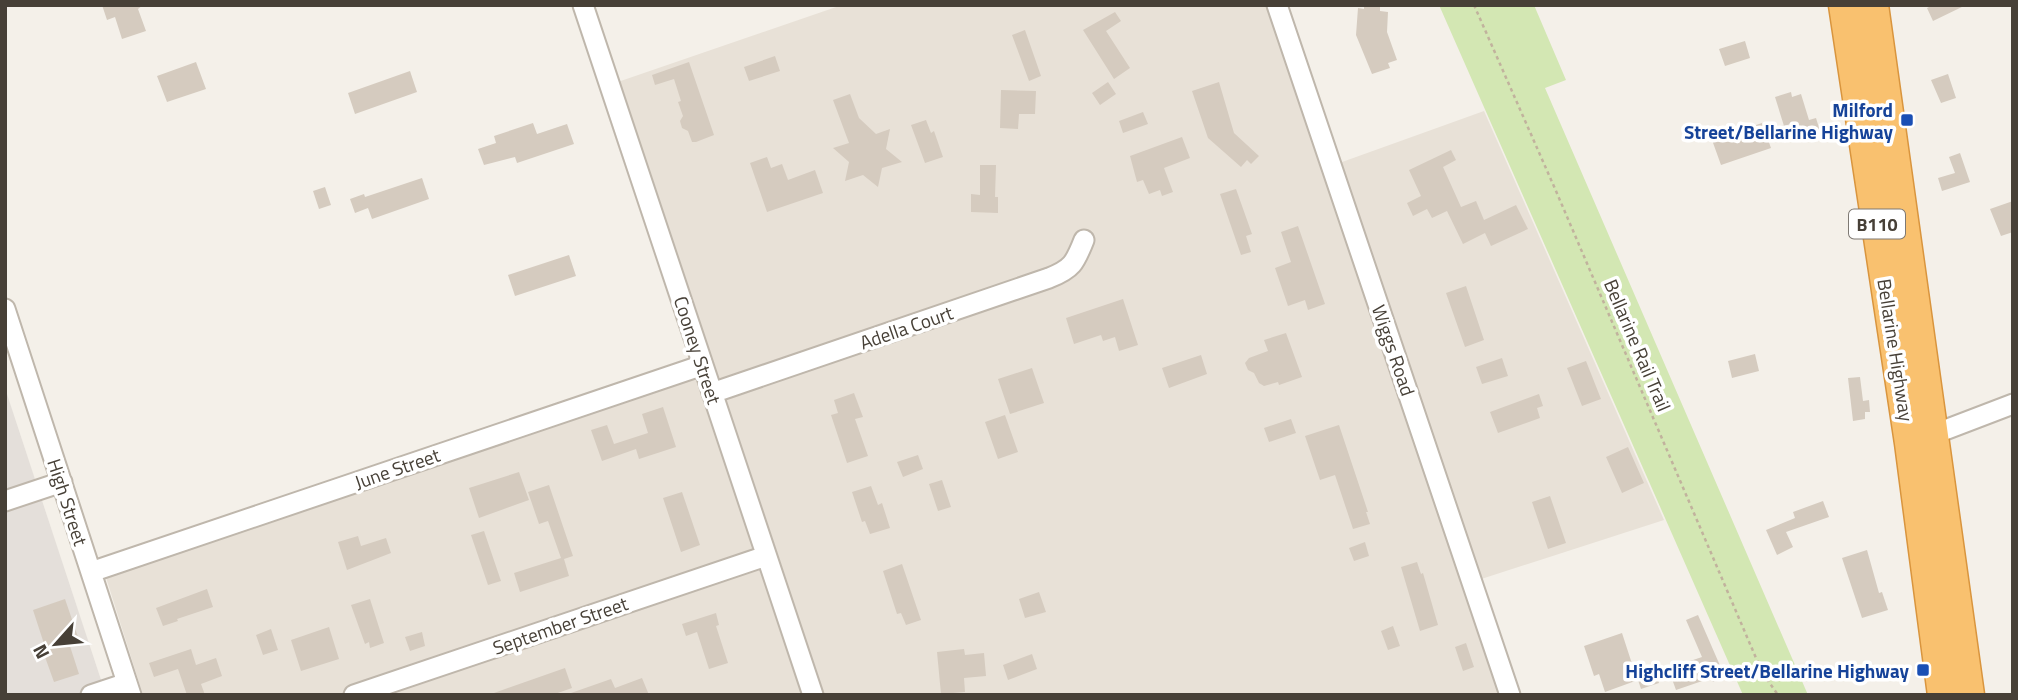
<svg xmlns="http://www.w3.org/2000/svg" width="2018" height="700" font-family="'Titillium Web',sans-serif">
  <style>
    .residential { fill: #e8e1d7 }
    .industrial { fill: #e4dfda }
    .green { fill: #d3e7b3 }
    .building { fill: #d5cbbf }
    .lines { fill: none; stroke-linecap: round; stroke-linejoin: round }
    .minor-casing { stroke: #bfb7ac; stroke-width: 23 }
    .highway-casing { stroke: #d9953e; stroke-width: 33 }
    .path { stroke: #c1b29d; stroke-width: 2.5; stroke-dasharray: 3.5 3.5; stroke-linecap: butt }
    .minor { stroke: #fff; stroke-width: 19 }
    .highway { stroke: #f9c16f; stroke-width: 30 }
    .transit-dot { fill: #1a4fb4; stroke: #fff; stroke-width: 2.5 }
    .labels { text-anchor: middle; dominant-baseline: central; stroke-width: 7; stroke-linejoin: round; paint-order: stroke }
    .shield { fill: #fff; stroke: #7e7973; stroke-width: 2 }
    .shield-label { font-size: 18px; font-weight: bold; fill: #474037 }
    .transit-label { font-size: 19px; font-weight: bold; fill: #164399; stroke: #fff; text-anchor: end }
    .street-label { font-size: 19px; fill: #474037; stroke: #fff }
  </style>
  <rect width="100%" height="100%" fill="#f4f0e9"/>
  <path class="residential" d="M842,5H1277L1331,166L1484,111L1664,520L1469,583L1508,695H143L103,568L702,365L609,85Z"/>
  <path class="industrial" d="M5,388L106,695H5Z"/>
  <path class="green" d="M1439,5H1534L1566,80L1545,88L1808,695H1743Z"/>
  <path class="building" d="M102,5H143L138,9L146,31L122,39L115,17L107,20Z
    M1364,5H1380V11L1388,12L1387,32L1397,60L1388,63L1390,68L1372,74L1356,35L1358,8L1364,9Z
    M1933,5H1966L1933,21L1927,8Z
    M1115,12L1121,21L1106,31L1130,68L1114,79L1083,30Z
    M1025,30L1041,76L1029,81L1012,35Z
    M1745,41L1750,58L1725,66L1719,49Z
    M775,56L780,71L749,81L744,67Z
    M196,62L206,89L167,102L157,76Z
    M689,62L714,135L696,142H692L688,131L682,128L680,121L683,116L678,102L681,101L674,79L655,85L652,75Z
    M410,71L417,92L355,114L348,93Z
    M1948,74L1956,98L1941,103L1931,80Z
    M1108,82L1116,94L1100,105L1092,93Z
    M1219,82L1234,133L1259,156L1251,164L1247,160L1241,167L1208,138L1192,91Z
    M1001,90L1036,91L1035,114H1019L1018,129L1000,128Z
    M1791,92L1792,97L1801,94L1809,120L1816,118L1820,131L1802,136L1797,122L1784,126L1775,97Z
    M850,94L859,118L876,134L890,129L886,149L902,162L882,168L878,187L863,175L845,181L849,162L833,148L849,143L833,100Z
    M1143,112L1148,124L1123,133L1119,121Z
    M926,120L931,133L934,131L943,157L925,163L911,125Z
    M533,123L537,134L567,124L574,144L517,163L515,157L484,165L478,149L496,143L494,136Z
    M1762,123L1771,148L1721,165L1712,140Z
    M1182,137L1190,158L1164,168L1173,192L1162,196L1160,190L1149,194L1143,180L1137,182L1130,156Z
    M1451,150L1456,160L1443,167L1461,207L1476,201L1484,220L1516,205L1528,229L1491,246L1485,233L1463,244L1447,211L1432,218L1427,209L1413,216L1407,203L1421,196L1409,170Z
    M1960,153L1970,182L1942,191L1938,178L1955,173L1949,157Z
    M767,157L771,168L782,164L788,180L815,170L823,193L767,212L750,163Z
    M980,165H996L995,197H998V213L971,212V194L980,195Z
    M422,178L429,199L372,219L368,208L355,213L350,199L364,194L365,197Z
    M325,187L331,205L319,209L313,191Z
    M1236,189L1252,234L1246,236L1251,252L1241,255L1220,194Z
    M2013,201V232L2001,236L1990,209Z
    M1298,226L1325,304L1308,310L1305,300L1288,306L1275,268L1291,262L1281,232Z
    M569,255L576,276L515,296L508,275Z
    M1466,286L1484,340L1465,347L1446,293Z
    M1123,299L1138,345L1119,351L1115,337L1103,341L1101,335L1074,344L1066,318Z
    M1286,333L1302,377L1279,385L1278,382L1264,386L1259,383L1254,373L1248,370L1245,363L1249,358L1268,351L1264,340Z
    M1755,354L1759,371L1732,378L1728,361Z
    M1201,355L1207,374L1169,388L1162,368Z
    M1502,358L1508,376L1482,384L1476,367Z
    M1586,361L1601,399L1582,406L1567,368Z
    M1032,368L1044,403L1010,414L998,379Z
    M1860,377L1863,401L1869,400L1870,412H1865V419L1853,421L1848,378Z
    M854,393L863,417L855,419L868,456L847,463L831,415L838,413L834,400Z
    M1539,394L1543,406L1537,408L1540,418L1498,433L1490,412Z
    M663,407L676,447L639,459L636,449L602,461L591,430L607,425L614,444L648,433L642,414Z
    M1005,415L1018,452L998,459L985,422Z
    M1291,419L1296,433L1269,442L1264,428Z
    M1339,425L1368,512H1366L1370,524L1353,529L1335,475L1320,480L1305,436Z
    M1628,447L1644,483L1622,493L1606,457Z
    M918,455L923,469L903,477L897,462Z
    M519,472L529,500L479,518L469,488Z
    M942,480L951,507L938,511L929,484Z
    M549,485L573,556L564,559L569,576L520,592L514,573L561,558L548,521L539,524L528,492Z
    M871,486L878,505L882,503L890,528L870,534L865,521L862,522L852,492Z
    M682,492L700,545L681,552L663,498Z
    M1550,496L1566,543L1548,549L1532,502Z
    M1823,501L1829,517L1786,532L1793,547L1777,555L1766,530L1795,518L1793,512Z
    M484,531L501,581L488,585L471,535Z
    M358,536L361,546L386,538L391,553L347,570L338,542Z
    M1365,542L1369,556L1354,561L1349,548Z
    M1867,550L1879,593L1882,592L1888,610L1862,618L1842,558Z
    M1417,562L1421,574L1423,573L1438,625L1420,631L1401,567Z
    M902,564L921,620L906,625L901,613L897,614L883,571Z
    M207,589L213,607L177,619L178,621L163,626L156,608Z
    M1039,592L1046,612L1025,618L1019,599Z
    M65,599L78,637L68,640L79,674L54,682L45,657L48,656L33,610Z
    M370,599L384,643L370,648L369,642L365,644L351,605Z
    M716,613L719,625L716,626L728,663L709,669L697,632L686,636L682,624Z
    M1698,615L1725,677L1713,682L1711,678L1676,690L1672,679L1684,674L1681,664L1702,657L1686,620Z
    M1393,626L1400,646L1388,650L1381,631Z
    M329,627L339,659L301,671L291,640Z
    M271,629L278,650L263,655L256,635Z
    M422,632L425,646L410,651L405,637Z
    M1622,633L1635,673L1653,667L1659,683L1641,689L1638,680L1605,692L1599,674L1594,676L1584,646Z
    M1466,643L1474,667L1463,671L1455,647Z
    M191,649L196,665L216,658L222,676L201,684L205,695H187L178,669L154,677L149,663Z
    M964,649L965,655L984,653L986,676L964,678L965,692L941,694L937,652Z
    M1032,654L1037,669L1008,680L1003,665Z
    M565,668L572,688L552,695H494V693Z
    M642,678L649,695H571V693L611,679L615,688Z"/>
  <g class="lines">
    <g class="minor-casing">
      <path id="minor" d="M583,5L813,695
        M1277,5L1510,695
        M5,309L131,695
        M712,393L1049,278C1072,269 1075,263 1084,240
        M1924,438L2013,404
        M5,501L62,482
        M91,572L703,365
        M91,695L127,683
        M354,695L766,556"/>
    </g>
    <g class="highway-casing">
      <path id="highway" d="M1844,5L1910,443L1943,695
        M1873,5L1969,695"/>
    </g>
    <path class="path" d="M1474,5L1556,191L1762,672L1778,695"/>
    <use href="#minor" class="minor"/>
    <use href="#highway" class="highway"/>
  </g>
  <g class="transit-dot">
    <rect x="1900" y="113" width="14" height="14" rx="3.5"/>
    <rect x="1916" y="663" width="14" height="14" rx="3.5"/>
  </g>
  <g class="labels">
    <rect class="shield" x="1849" y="209.5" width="56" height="29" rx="5"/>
    <g class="shield-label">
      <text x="1877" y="224">B110</text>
    </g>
    <g class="transit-label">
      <text x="1893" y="109">Milford<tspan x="1893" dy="22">Street/Bellarine Highway</tspan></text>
      <text x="1909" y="670">Highcliff Street/Bellarine Highway</text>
    </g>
    <g class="street-label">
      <text transform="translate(906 327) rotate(-19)">Adella Court</text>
      <text transform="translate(1638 345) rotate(67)">Bellarine Rail Trail</text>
      <text transform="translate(698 350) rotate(72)">Cooney Street</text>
      <text transform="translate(1394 350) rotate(71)">Wiggs Road</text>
      <text transform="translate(1896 350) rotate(81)">Bellarine Highway</text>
      <text transform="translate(397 468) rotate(-19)">June Street</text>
      <text transform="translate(68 502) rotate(72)">High Street</text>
      <text transform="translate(560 625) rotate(-19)">September Street</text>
    </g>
  </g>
  <rect width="2018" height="700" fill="none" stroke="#474037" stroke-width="14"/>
  <g transform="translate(56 644) rotate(243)" stroke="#ffffff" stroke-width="5" paint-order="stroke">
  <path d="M0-5L12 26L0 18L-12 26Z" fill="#474037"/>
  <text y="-10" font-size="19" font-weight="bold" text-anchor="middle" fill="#474037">N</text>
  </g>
</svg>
